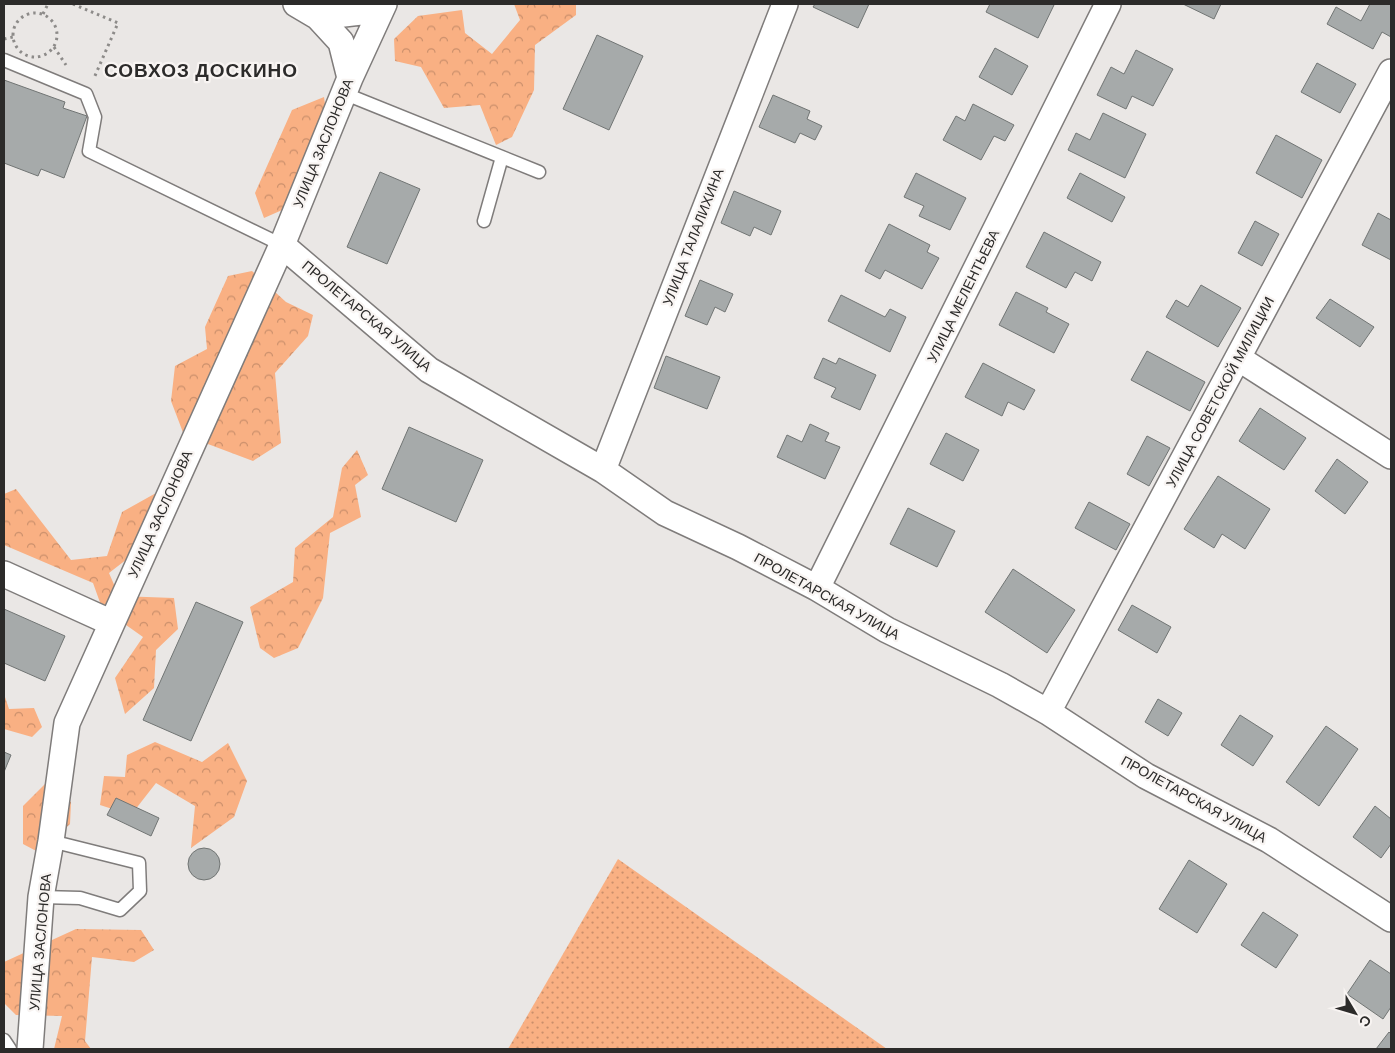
<svg xmlns="http://www.w3.org/2000/svg" width="1395" height="1053" font-family="'DM Sans',sans-serif">
  <style>
    .grass { fill: url(#grass-dots) }
    .forest { fill: url(#forest-crowns) }
    .building { fill: #a6aaaa; stroke: #717574 }
    .lines { fill: none; stroke-linecap: round; stroke-linejoin: round }
    .lane-casing { stroke: #7f7c7b; stroke-width: 15 }
    .street-casing { stroke: #7f7c7b; stroke-width: 28 }
    .path { stroke: #8d8b89; stroke-width: 3; stroke-dasharray: 2.5 4; stroke-linecap: butt }
    .lane { stroke: #fff; stroke-width: 12 }
    .street { stroke: #fff; stroke-width: 25 }
    .labels { text-anchor: middle; dominant-baseline: central; stroke-width: 4.5; stroke-linejoin: round; paint-order: stroke }
    .street-label { font-size: 14px; fill: #2c2b2a; stroke: #f8f4f2 }
    .district-label { font-size: 19px; font-weight: bold; letter-spacing: 1px; fill: #2c2b2a; stroke: #f8f4f2 }
  </style>
  <defs>
    <pattern id="grass-dots" width="8" height="8" patternUnits="userSpaceOnUse" patternTransform="scale(1.25)"><rect width="8" height="8" fill="#f9b083"/><path d="M2 2h.1M6 6h.1" fill="none" stroke="#ca8f6b" stroke-width="1.8" stroke-linecap="round"/></pattern>
    <pattern id="forest-crowns" width="20" height="18" patternUnits="userSpaceOnUse" patternTransform="scale(1.25)"><rect width="20" height="18" fill="#f9b083"/><path d="M2 6a3 3 0 1 1 6 0M12 15a3 3 0 1 1 6 0" fill="none" stroke="#ca8f6b"/></pattern>
  </defs>
  <rect width="100%" height="100%" fill="#eae7e5"/>
  <path class="grass" d="M618,859L887,1049H508Z"/>
  <path class="forest" d="M514,4H576V15L535,45L534,90L512,137L496,145L480,105L444,108L421,67L395,61L394,39L418,16L462,10L465,33L492,54L520,20Z
    M324,97L329,132L289,207L264,218L255,193L292,110Z
    M252,271L286,302L313,315L308,336L275,373L281,443L253,461L184,435L171,401L175,366L207,349L205,327L228,276Z
    M357,450L368,475L355,485L361,517L330,533L323,598L298,648L274,658L260,648L250,607L293,582L295,548L333,517L342,468Z
    M16,489L71,560L107,556L122,512L156,493L149,542L109,573L119,596L174,598L178,629L156,650L154,688L125,714L115,678L143,637L102,608L93,583L4,545V494Z
    M4,694L9,709L34,708L42,727L32,737L4,729Z
    M155,742L202,762L228,743L247,781L234,817L191,848L195,806L156,783L131,815L100,805L104,776L125,777L127,755Z
    M46,783L71,802L70,824L40,853L23,844V806Z
    M76,929L141,930L154,950L134,962L92,957L85,1041L91,1049H54L62,1016L16,1015L4,1003V962Z"/>
  <path class="building" d="M815,4H869L858,28L813,7Z
    M990,4H1051L1054,5L1038,38L986,12Z
    M1183,4H1221L1214,19Z
    M1370,4H1391V37L1382,32L1373,49L1327,24L1336,7L1361,21Z
    M597,35L643,56L609,130L563,109Z
    M995,48L1028,66L1012,95L979,77Z
    M1136,50L1173,69L1153,106L1132,96L1126,109L1097,95L1111,67L1124,74Z
    M1317,63L1356,84L1340,113L1301,92Z
    M4,80L65,102L63,108L87,116L64,178L41,169L38,176L4,163Z
    M773,95L810,111L807,119L822,126L815,140L800,133L795,143L759,127Z
    M973,104L1014,125L1005,141L994,136L981,160L943,140L956,116L965,121Z
    M1103,113L1146,134L1125,178L1068,150L1076,133L1090,140Z
    M1276,135L1322,160L1302,198L1256,173Z
    M380,172L420,189L387,264L347,247Z
    M916,173L966,198L950,230L919,216L924,206L904,197Z
    M1080,173L1125,197L1112,222L1067,198Z
    M734,191L781,211L771,235L754,227L750,236L721,223Z
    M1378,213L1391,220V260L1362,245Z
    M1255,221L1279,234L1262,266L1238,253Z
    M889,224L930,245L927,252L939,258L922,289L885,270L880,279L865,271Z
    M1044,232L1101,262L1092,281L1075,272L1066,288L1026,267Z
    M700,280L733,294L725,312L715,307L707,325L685,316Z
    M1201,285L1241,308L1218,347L1166,317L1176,300L1188,307Z
    M1016,292L1048,308L1046,312L1069,324L1054,353L999,325Z
    M841,295L885,317L890,309L906,317L890,352L828,321Z
    M1330,299L1374,327L1360,347L1316,318Z
    M1147,351L1205,382L1190,411L1131,380Z
    M666,356L720,377L707,409L654,388Z
    M823,358L836,364L839,358L876,375L860,410L831,397L836,388L814,378Z
    M983,363L1035,390L1024,410L1008,402L1002,416L965,397Z
    M1260,408L1306,438L1284,470L1239,441Z
    M810,424L829,433L825,441L840,447L825,479L777,457L787,435L802,442Z
    M409,427L483,460L456,522L382,489Z
    M946,433L979,450L963,481L930,464Z
    M1147,436L1170,448L1149,486L1127,474Z
    M1337,459L1368,482L1345,514L1315,491Z
    M1218,476L1270,509L1245,549L1222,534L1214,548L1184,529Z
    M1089,502L1130,524L1116,550L1075,528Z
    M908,508L955,531L937,567L890,544Z
    M1013,569L1075,610L1047,653L985,612Z
    M196,602L243,622L191,741L143,720Z
    M1132,605L1171,627L1157,653L1118,630Z
    M4,609L65,636L45,681L4,663Z
    M1158,699L1182,713L1168,736L1145,722Z
    M1240,715L1273,736L1253,766L1221,745Z
    M1326,726L1358,749L1319,806L1286,782Z
    M4,752L11,755L4,772Z
    M116,798L159,818L151,836L107,815Z
    M1375,806L1391,819V844L1381,858L1353,837Z
    M188 864a16 16 0 1 1 32 0a16 16 0 1 1-32 0Z
    M1189,860L1227,884L1197,933L1159,909Z
    M1263,912L1298,935L1276,968L1241,945Z
    M1370,960L1391,974V1007L1383,1019L1347,994Z
    M1389,1032L1391,1034V1049H1376Z"/>
  <g class="lines">
    <g class="lane-casing">
      <path id="lane" d="M4,60L86,94L95,117L89,151L282,245
        M343,93L539,172
        M484,221L502,157
        M41,897L80,898L120,910L140,891L139,863L51,841
        M4,1040L10,1049"/>
    </g>
    <g class="street-casing">
      <path id="street" d="M296,4L318,17L341,42L350,78
        M318,17L361,12L375,4
        M282,245L429,370L603,470L665,513L738,547L817,588L887,630L1000,685L1048,712L1146,776L1269,840L1391,919
        M1238,358L1391,456
        M603,470L785,4
        M4,574L112,623
        M817,588L1108,4
        M1048,712L1391,72
        M30,1049L41,897L51,841L67,723L282,245L350,78L384,4"/>
    </g>
    <path class="path" d="M73,4L118,23L94,78
      M13 35a22 22 0 1 1 44 0a22 22 0 1 1-44 0Z
      M43,14L48,4
      M4,39L13,37
      M54,47L66,65"/>
    <use href="#lane" class="lane"/>
    <use href="#street" class="street"/>
  </g>
  <g class="labels">
    <g class="street-label">
      <text transform="translate(323 143) rotate(-68)">УЛИЦА ЗАСЛОНОВА</text>
      <text transform="translate(693 237) rotate(-69)">УЛИЦА ТАЛАЛИХИНА</text>
      <text transform="translate(963 296) rotate(-64)">УЛИЦА МЕЛЕНТЬЕВА</text>
      <text transform="translate(367 316) rotate(40)">ПРОЛЕТАРСКАЯ УЛИЦА</text>
      <text transform="translate(1220 392) rotate(-62)">УЛИЦА СОВЕТСКОЙ МИЛИЦИИ</text>
      <text transform="translate(160 514) rotate(-66)">УЛИЦА ЗАСЛОНОВА</text>
      <text transform="translate(827 596) rotate(29)">ПРОЛЕТАРСКАЯ УЛИЦА</text>
      <text transform="translate(1194 799) rotate(29)">ПРОЛЕТАРСКАЯ УЛИЦА</text>
      <text transform="translate(40 942) rotate(-85)">УЛИЦА ЗАСЛОНОВА</text>
    </g>
    <g class="district-label">
      <text x="201" y="70">СОВХОЗ ДОСКИНО</text>
    </g>
  </g>
  <rect width="1395" height="1053" fill="none" stroke="#2c2b2a" stroke-width="10"/>
  <g transform="translate(1355 1013) rotate(128)" stroke="#f8f4f2" stroke-width="4" paint-order="stroke">
  <path d="M0-4L9 19L0 12L-9 19Z" fill="#2c2b2a"/>
  <text y="-8" font-size="14" font-weight="bold" text-anchor="middle" fill="#2c2b2a">С</text>
  </g>
</svg>
